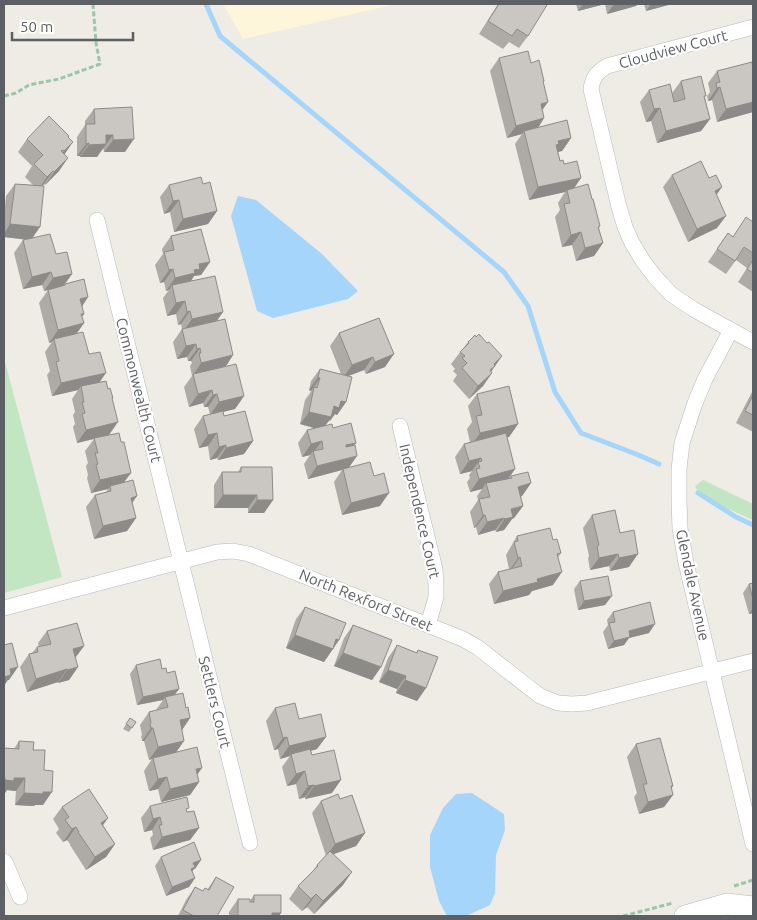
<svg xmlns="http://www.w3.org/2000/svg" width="757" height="920" font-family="Ubuntu,sans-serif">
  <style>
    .commercial { fill: #fdf6db }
    .green { fill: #c2e5c2 }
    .water { fill: #a6d5fc }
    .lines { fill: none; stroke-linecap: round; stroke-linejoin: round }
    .stream { stroke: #a6d5fc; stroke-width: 5 }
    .street-casing { stroke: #b5b7bb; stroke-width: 16 }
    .secondary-casing { stroke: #b6b9be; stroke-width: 22 }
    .path { stroke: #9bc6a8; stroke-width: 3; stroke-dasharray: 5 2.5; stroke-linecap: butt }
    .street { stroke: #fff; stroke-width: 15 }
    .secondary { stroke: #fff; stroke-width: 21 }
    .wall { fill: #aeaba7 }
    .shaded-wall { fill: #8d8b88 }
    .building { fill: #cac7c2; stroke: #8d8b88 }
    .labels { text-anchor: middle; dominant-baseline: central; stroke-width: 4.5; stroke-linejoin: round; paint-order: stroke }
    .street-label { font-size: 15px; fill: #5c6065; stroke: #fff }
  </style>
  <rect width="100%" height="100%" fill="#eeece4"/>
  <path class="commercial" d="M223,4H397L243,39Z"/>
  <path class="green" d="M4,358L62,577L4,593Z
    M703,480L753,504V520L700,496L695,486Z"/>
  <path class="water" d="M238,196L256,200L322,254L358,291L348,299L273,318L257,311L231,216Z
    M472,793L504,814L505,830L496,855L495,893L490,905L466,916H447L439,901L430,867V835L443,808L456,794Z"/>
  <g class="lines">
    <path class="stream" d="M206,4L220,36L504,272L528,306L555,392L581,433L636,454L659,464
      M698,493L736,517L753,525"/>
    <g class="street-casing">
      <path id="street" d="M753,27L607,66C596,73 593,77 591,89L619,207L625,227L632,243L643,261L655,277L671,294L693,309L731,330L753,342
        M97,220L250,843
        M731,330L705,379L695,403L682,443L679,469V501L680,528L686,563L753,844
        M400,426L435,569L436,585V597L428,625
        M4,608L217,552L233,551L249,554L463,639L477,647L540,696L558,703L572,704L587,703L753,661
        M4,861L6,864L20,897"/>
    </g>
    <g class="secondary-casing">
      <path id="secondary" d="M685,916L727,904L753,907"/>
    </g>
    <path class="path" d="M4,96L16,93L29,85L59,79L100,64L96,43L93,4
      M734,886L753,880
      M623,916L673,903"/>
    <use href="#street" class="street"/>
    <use href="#secondary" class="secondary"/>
  </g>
  <path class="wall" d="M498,4H545L528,36L519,48L509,42L503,49L479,34Z
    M576,4H638L636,6L607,14L605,4L578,11Z
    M644,4H672L646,11Z
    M499,58L531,63L543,83L542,110L544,118L538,128L571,138L562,151L558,152L560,161L581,178L574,188L592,199L600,226L599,228L603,243L594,256L576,261L572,245L562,247L555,217L560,210L558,203L565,192L529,200L515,144L522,134L507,138L490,71Z
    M717,71L753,112L717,122L712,100L708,101L707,96L710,92L708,83Z
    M681,81L705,98L710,119L701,131L657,143L651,121L646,122L640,102L649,90L672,93Z
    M94,109L125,152H104L103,147L97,157H80V156H77V137L85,125V121Z
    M68,137L59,171L45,185L44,184L42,186L33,238L56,254L72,274L65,284L88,297L82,307L84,314L82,316L84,323L76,334L89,354L99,382L108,389L112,399L109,435L125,482L132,503L136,518L127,531L94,539L86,507L95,495L106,492L108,489L91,493L87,478L88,475L86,466L88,463L85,451L94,439L77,443L73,427L75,424L73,415L75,412L72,399L78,390L52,396L47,375L50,371L45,352L52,342L49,343L39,303L48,290L44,291L42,285L23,289L14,253L23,240H27L4,237V216L6,196L15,184L33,185L25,177L32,166L18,152L27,139Z
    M672,175L709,178L717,194V228L688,242L663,187Z
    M203,184L217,211L208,224L174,232L170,212L164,214L160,197L169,185Z
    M753,222V292L738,282L747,268L736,260L726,274L708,262L728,233L733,237Z
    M171,236L210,262L201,275L194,276L191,281L223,312L216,321L233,355L225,367L244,396L235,409L223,412L224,416L253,441L244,454L218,460L217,458L210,460L208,446L199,448L194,429L203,416L210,414L208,407H204L203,403L189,407L184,387L192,376L190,366L192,363L191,361H188L187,357L177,359L173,342L182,329L181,324L178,325L176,314L167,316L163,298L169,290L166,291L164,282L160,283L155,265L163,254L162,249Z
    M379,318L385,367L366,374L364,370L348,376L346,402L337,415L335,414L325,426L333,428L354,446L349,467L380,506L342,515L334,482L342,470L308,479L304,464L310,455L302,457L298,443L307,430L314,428L300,424L305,400L310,393L311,391L309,390L311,381L320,369L341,374L330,346L339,333Z
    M476,337L487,343L502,356L491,371L492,373L483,386L469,399L453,381L457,375L453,371L455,369L451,364L468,342Z
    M753,390V432L736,423Z
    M477,394L518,424L509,437H507L515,469L509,478L511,476L531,483L522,496L521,497L523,506L514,518L512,519L504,530L496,532L495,530L478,535L476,527L474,528L470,512L478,500L477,496L482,489L470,492L467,482L470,478L469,475L472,471L460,474L455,457L464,444L470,442L467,429L472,422L468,406Z
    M241,467L273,500L264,513H248V508H214V485L222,472H238Z
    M592,515L620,533L629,567L610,571L609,566L590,570L588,558L589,556L583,528Z
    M517,536L553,540L561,553L558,558L553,585L532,591L529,595L494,604L489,584L498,572L509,569L506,555Z
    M580,581L605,605L578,610L574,589Z
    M753,583V613L749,614L743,593L749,584Z
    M305,607L339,640L324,662L286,648L296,619Z
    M613,612L649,633L629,638L624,645L608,649L603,632L608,625L607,620Z
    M353,625L381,667L372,680L334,666L344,638Z
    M47,631L84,646L75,658L78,667L69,680L58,683V682L27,692L20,667L29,654L32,653L37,647H39L38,643Z
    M397,645L416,653L418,650L426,688L417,701L396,693L397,689L379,682L388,658Z
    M136,665L162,669L167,673L179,689L175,694L186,708L190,718L182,730L176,753L197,775L199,782L190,795L161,802L158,789L149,791L144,771L152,759L149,760L144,741H142L141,736L142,735L140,725L149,712L156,710L163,700L137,705L130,674Z
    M275,708L299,719L317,749L311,751L312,755L332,793L305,799V797L299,799L296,784L287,786L282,767L290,756L280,759L278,749L274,750L266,721Z
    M130,718L136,722L129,732L123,729Z
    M19,741L33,750L43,805H35L34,806L15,805L16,791L7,790L5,793H4V748L14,749Z
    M636,744L671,788L673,795L664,807L639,814L634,797L637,793L627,757Z
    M340,799L365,833L356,846L333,854L343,885L314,914L307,907L302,911L289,899L298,886L312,872L317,865L326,856L312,813L321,801Z
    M150,806L187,811L199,828L190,840L153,850L150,838L153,835L152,830L144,832L141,818Z
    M62,807L103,825L115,844L106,857L86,870L70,845V844L67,840L63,842L56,833L59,829L53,819Z
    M161,857L201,860L192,871L195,878L189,887L166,896L155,866Z
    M216,877L217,916H178L186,900L195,887L203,891L207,890Z
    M254,895L279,916H229V912L238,899L250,901Z"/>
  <path class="shaded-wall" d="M583,4H605L578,11Z
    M614,4H638L636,6L607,14Z
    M651,4H672L646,11Z
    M720,87L712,100L708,101L717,88Z
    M548,102L539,115L541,104Z
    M753,102V112L717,122L726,109Z
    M660,108L651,121L646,122L654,109Z
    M544,118L536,131H524L522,134L507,138L516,126Z
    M710,119L701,131L657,143L666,131Z
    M106,135H113L97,157H80L89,145Z
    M571,138L562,151L553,153L550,157L558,141Z
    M134,139L125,152H104L113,140Z
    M73,142L64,155L55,164L64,151Z
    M89,143L80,156H77L86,144Z
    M68,158L59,171L45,185L54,172Z
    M53,171L44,184L38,190L47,177Z
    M581,178L572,191L567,190L565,192L529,200L538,187Z
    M722,187L713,200L715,191Z
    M179,200L170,212L164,214L173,201Z
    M217,211L208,224L174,232L183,219Z
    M726,216L717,228L688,242L697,229Z
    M10,224L40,227L31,240L4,237V234Z
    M581,232L572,245L562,247L571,235Z
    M603,243L594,256L576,261L585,248Z
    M210,262L201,275L194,276L191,281L172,285L169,290L166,291L175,278L199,264Z
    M173,269L164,282L160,283L169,270Z
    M51,272L42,285L23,289L32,277Z
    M72,274L63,286L44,291L53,278Z
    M88,297L79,310L80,299Z
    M185,301L176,314L167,316L176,303Z
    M190,311L181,324L178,325L187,312Z
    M223,312L214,325L183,332L192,319Z
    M81,314H84L75,326L84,323L75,336L54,339L52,342L49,343L58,330Z
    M196,344L187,357L177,359L186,346Z
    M200,348L191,361H188L197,349Z
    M394,354L385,367L366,374L375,362Z
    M233,355L225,368L193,375L201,363Z
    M502,356L493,369L486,379L494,364Z
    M373,357L364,370L343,378L352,365Z
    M106,373L97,386H81L78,390L52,396L61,383Z
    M492,373L483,386L469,399L478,386Z
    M318,377L320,378L311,391L309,390Z
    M212,390L203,403L189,407L198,394Z
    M217,394L208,407H204L213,395Z
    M244,396L235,409L210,415L219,402Z
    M341,401L346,402L337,415L335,414L330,421L329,420L322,430L300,424L309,412L334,406Z
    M118,422L109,435L77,443L86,430Z
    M518,424L509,437L471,446L480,433Z
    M217,433L208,446L199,448L208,435Z
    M253,441L244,454L218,460L226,448Z
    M322,441L313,453V451L310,455L302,457L311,444Z
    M356,443L347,455L346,445Z
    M226,445L217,458L210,460L219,447Z
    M357,456L348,469H343L342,470L308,479L317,466Z
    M481,458L472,471L460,474L469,461Z
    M515,469L506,482L486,483L482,489L470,492L479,479Z
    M131,473L122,485L110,486L108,489L91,493L100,480Z
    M531,483L522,496L509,499L518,487Z
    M389,493L380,506L342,515L351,503Z
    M223,495H257L248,508H214Z
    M137,496L128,509L131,498Z
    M257,500H273L264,513H248Z
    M523,506L514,518L512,519L504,530L496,532L511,509Z
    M483,515H485L476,527L474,528Z
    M136,518L127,531L94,539L103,526Z
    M504,518L495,530L478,535L487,522Z
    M618,554L609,566L590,570L599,558Z
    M638,554L629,567L610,571L619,558Z
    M520,557L511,570L509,571L518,558Z
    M562,572L553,585L532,591L529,595L494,604L503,591L537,579Z
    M612,596L605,605L578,610L584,601Z
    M753,608V613L749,614Z
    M655,624L649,633L629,638L624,645L608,649L614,641L629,631Z
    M295,635L336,639L339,640L324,662L286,648Z
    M84,646L75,658L73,649Z
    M343,653L381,667L372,680L334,666Z
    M18,667L9,680H8L4,686V677L10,669Z
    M78,667L69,680L58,683L67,670Z
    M67,669L58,682L27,692L36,679Z
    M388,670L406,676L397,689L379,682Z
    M405,680L426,688L417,701L396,693Z
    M179,689L173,697H165L163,700L137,705L143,697Z
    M190,718L182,730L180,720Z
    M151,728H153L144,741H142Z
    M287,737L278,749L274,750L283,738Z
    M326,737L317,749L292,756L291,754L290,756L280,759L289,746Z
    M184,741L175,754L153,758L152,759L149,760L158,747Z
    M202,768L193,781L196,769Z
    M305,771L296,784L287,786L296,774Z
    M167,777L158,789L149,791L158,779Z
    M14,778H25L16,791L7,790L5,793H4V782L5,780Z
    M341,780L332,793L305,799L314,786Z
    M199,782L190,795L161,802L170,789Z
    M314,785L305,797L299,799L308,786Z
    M671,786H673L665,797L673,795L664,807L639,814L648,802Z
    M43,792H52L43,805H35L34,806L15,805L24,793Z
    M160,817L152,830L144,832L153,819Z
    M108,818L99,831L101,823Z
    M76,827L67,840L63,842L72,829Z
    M199,828L190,840L153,850L162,837Z
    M365,833L356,846L326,857L335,844Z
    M115,844L106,857L86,870L95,857Z
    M201,860L195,869H194L189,876L193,863Z
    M352,872L343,885L314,914L323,901Z
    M195,878L189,887L166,896L172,887Z
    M316,894L307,907L302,911L311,899Z
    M272,913H281L279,916H270Z"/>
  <path class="building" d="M499,4H545L547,5L528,36L517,29L512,36L488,21Z
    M528,51L531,63L539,60L544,81H543L548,102L541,104L544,118L516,126L499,58Z
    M752,62L753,69V102L726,109L720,87L717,88L716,83L720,82L717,71Z
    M701,76L706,96H704L710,119L666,131L660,108L654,109L649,90L670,84L674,102L685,99L681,81Z
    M132,107L134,139L113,140V135H106V144L89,145V143L86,144V124H95L94,109Z
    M49,116L69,136L68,137L73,142L64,151L63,150L61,151L68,158L54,172L53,171L47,177L34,164L43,155L27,139Z
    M567,120L571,138L558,141L559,144L556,145L560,161L563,160L564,164L577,161L581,178L538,187L524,131Z
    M701,161L709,178L716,175L722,187L715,191L726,216L697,229L672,175Z
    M201,177L203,184L210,182L217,211L183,219L179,200L173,201L169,185Z
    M15,184L44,186L40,227L10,224Z
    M588,184L592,199H593L600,226L598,227L603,243L585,248L581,232L571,235L564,204L570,203L567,190Z
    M746,217L753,222V253L744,247L735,261L717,249L728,233L733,237Z
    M201,229L210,262L199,264L200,269L194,270L195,273L175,278L173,269L169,270L164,252L174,250L171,236Z
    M50,234L56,254L67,252L72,274L53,278L51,272L32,277L23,240Z
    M753,260V273L747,269Z
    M215,276L223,312L192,319L190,311L187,312L185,301L176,303L172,285Z
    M84,279L88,297L80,299L84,314H81L84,323L58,330L48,290L65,285V284Z
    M379,318L394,354L375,362L373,357L352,365L339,333Z
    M225,319L233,355L201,363L199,353H201L200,348L197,349L196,344L186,346L182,329Z
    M83,332L89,354L100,352L106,373L61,383L56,362L59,361L54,339Z
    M479,334L487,343L489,342L502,356L494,364L495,366L490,370L492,373L478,386L462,368L467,363L462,358L465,356L460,352L469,343L468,342L475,335L476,337Z
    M236,364L244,396L219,402L217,394L213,395L212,390L198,394L193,374Z
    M320,369L352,377L346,402L341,401L339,408L334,406L331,417L309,412L314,387L317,388L320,378L318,377Z
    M106,381L108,389L110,388L113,398H112L118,422L86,430L82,414L85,413L82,402H84L81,386Z
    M509,386L518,424L480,433L476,416L482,415L477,394Z
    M753,395V415L745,411Z
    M223,411L224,416L245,411L253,441L226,448V445L219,447L217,433L208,435L203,416Z
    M351,423L356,443L346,445V447L355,445L357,456L317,466L313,451L323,449L322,441L311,444L307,430L332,424L333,428Z
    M119,433L121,442H124L131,473L100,480L96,465L98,464L95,453H98L94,438Z
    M506,433L515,469L479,479L476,469L480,468L478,462L482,461L481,458L469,461L464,444Z
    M370,462L374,476L384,473L389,493L351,503L343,469Z
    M241,467H272L273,500H257V495H223L222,472H241Z
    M528,472L531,483L518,487L523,506L511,509L513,517L505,519L504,518L487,522L485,515H483L479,499L490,497L486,483L512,478L511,476Z
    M133,480L137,496L131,498L136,518L103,526L95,495L111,491L110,486Z
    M615,510L620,533L634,530L638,554L619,558L618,554L599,558L597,546L599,545L592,515Z
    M550,528L553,540L557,539L561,553L557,554L562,572L537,579L538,582L503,591L498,572L522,566L520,557L518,558L514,542L518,541L517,536Z
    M608,576L612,596L584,601L580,581Z
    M753,583V599L749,584Z
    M650,602L655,624L629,631L630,637L614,641L609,623L615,622L613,612Z
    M305,607L346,623L339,640L336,639L333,649L295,635Z
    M77,623L84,646L73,649L78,667L67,670V669L36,679L29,654L38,652L37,647L51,644L47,631Z
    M353,625L392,640L381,667L343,653Z
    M12,643L18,667L10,669L11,675L4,677V645Z
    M397,645L417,653L418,650L438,657L426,688L405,680L406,676L388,670Z
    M160,659L162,669L166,668L167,673L175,671L179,689L143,697L136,665Z
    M183,693L186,708L188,707L190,718L180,720L184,741L158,747L153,728H151L150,724L151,723L149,712L168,707L165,697Z
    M295,703L299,719L321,714L326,737L289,746L287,737L283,738L275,708Z
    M130,718L136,722L132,728L126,724Z
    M660,738L673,786H671L673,795L648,802L643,784H647L636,744Z
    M19,741L34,742L33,750H45L44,770L53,771L52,792H43V794L24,793L25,778H14V781L5,780V778H4V748L19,749Z
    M197,747L202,768L196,769L199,782L170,789L167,777L158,779L153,758Z
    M310,749L312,755L334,750L341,780L314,786V785L308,786L305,771L296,774L291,754Z
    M89,789L108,818L101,823L115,844L95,857L78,832H79L76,827L72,829L65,820L69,817L62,807Z
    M338,794L340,799L352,795L365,833L335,844L321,801Z
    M187,797L189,808L186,809L187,812L194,811L199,828L162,837L159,825H162L160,817L153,819L150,806Z
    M194,842L201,860L193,863L195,867L191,869L195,878L172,887L161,857Z
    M330,851L352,872L323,901L316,894L311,899L298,886L318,866L317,865Z
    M216,877L234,887L217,916H194L183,910L195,887L203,891L205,888L209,890Z
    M254,895H281V913H272V916H238V899H250V902H254Z"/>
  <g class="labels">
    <g class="street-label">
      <text transform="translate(673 49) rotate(-15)">Cloudview Court</text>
      <text transform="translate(139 390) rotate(76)">Commonwealth Court</text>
      <text transform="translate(420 511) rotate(77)">Independence Court</text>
      <text transform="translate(693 585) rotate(78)">Glendale Avenue</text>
      <text transform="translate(366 600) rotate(22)">North Rexford Street</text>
      <text transform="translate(215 702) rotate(76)">Settlers Court</text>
    </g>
  </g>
  <rect width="757" height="920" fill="none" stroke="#5c6065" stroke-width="10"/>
  <path d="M12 32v8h121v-8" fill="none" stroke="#5c6065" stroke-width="2.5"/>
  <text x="20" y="32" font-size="15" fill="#5c6065" stroke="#ffffff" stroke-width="4" paint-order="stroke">50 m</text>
</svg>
